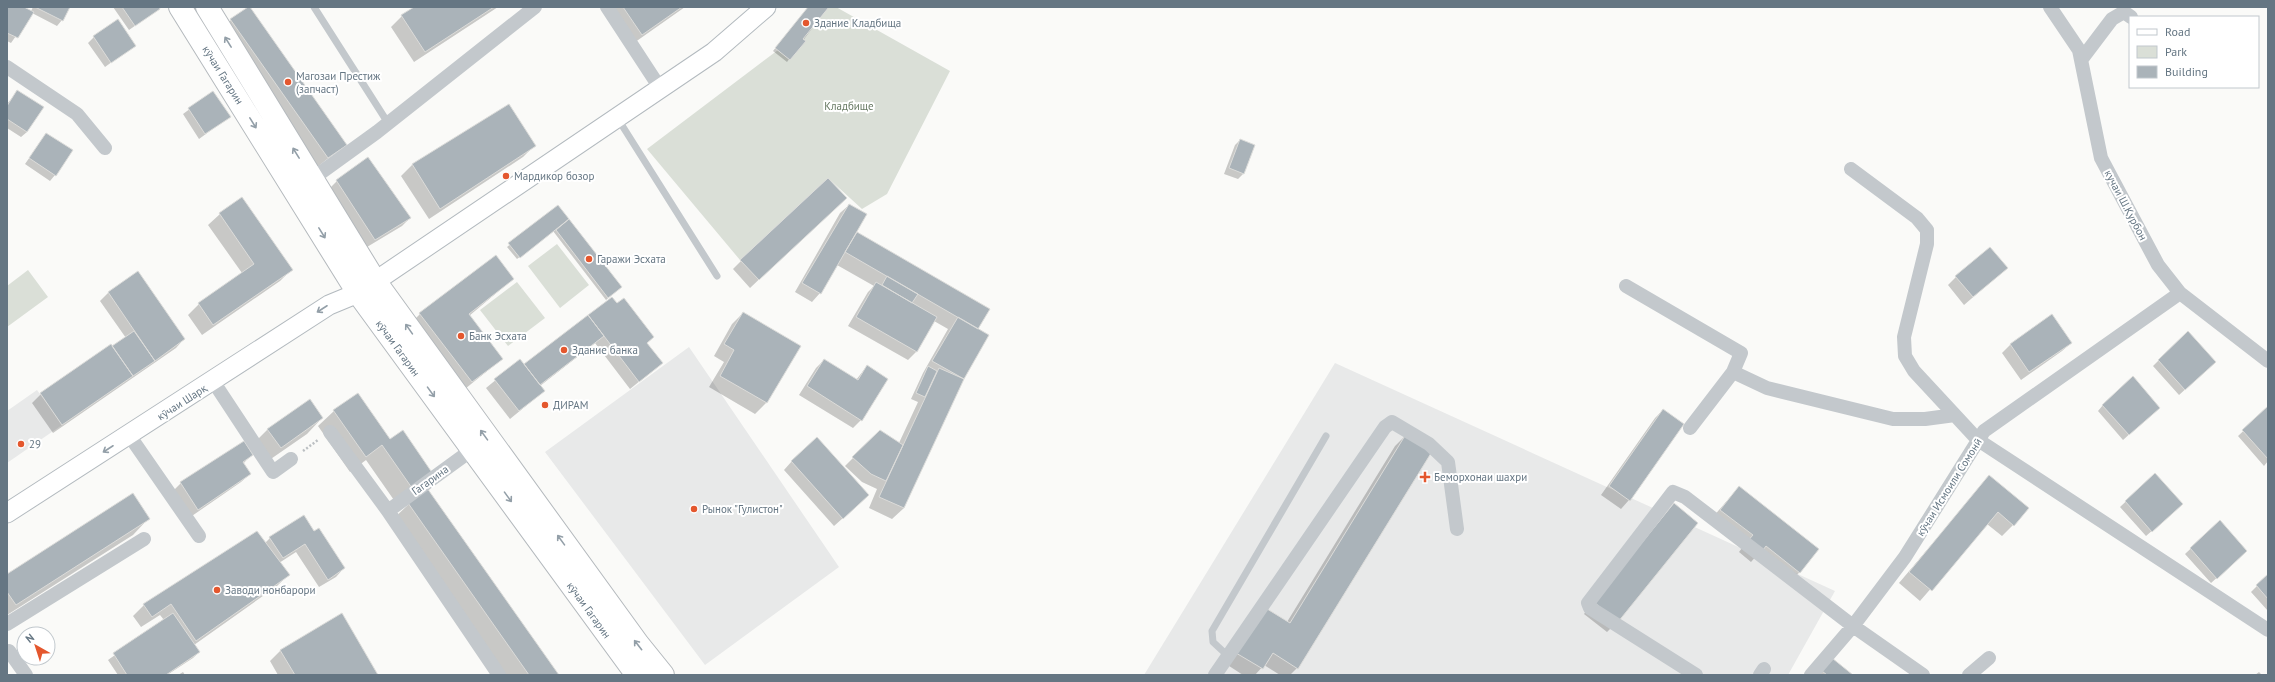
<svg xmlns="http://www.w3.org/2000/svg" width="2275" height="682" font-family="'PT Sans',sans-serif">
  <style>
    .built { fill: #e8e9e9 }
    .green { fill: #dadfd7 }
    .shadow { fill: #0003 }
    .building { fill: #aab3b9; stroke: #dcdcda }
    .lines { fill: none; stroke-linecap: round; stroke-linejoin: round }
    .secondary-casing { stroke: #b3babf; stroke-width: 21 }
    .highway-casing { stroke: #b4b9bd; stroke-width: 24 }
    .path { stroke: #bbbfc2; stroke-width: 2.5; stroke-dasharray: 2 2; stroke-linecap: butt }
    .lane { stroke: #c3c8cc; stroke-width: 7 }
    .street { stroke: #c3c8cc; stroke-width: 14 }
    .secondary { stroke: #fff; stroke-width: 19 }
    .highway { stroke: #fff; stroke-width: 22 }
    .oneway { stroke: #939fa8 }
    .poi-dot { fill: #e4572e; stroke: #fff; stroke-width: 1.5 }
    .labels { text-anchor: middle; dominant-baseline: central; stroke-width: 4; stroke-linejoin: round; paint-order: stroke }
    .poi-label { font-size: 11px; fill: #657683; stroke: #fff; text-anchor: start }
    .street-label { font-size: 11px; fill: #657683; stroke: #fff }
    .park-label { font-size: 11px; fill: #687a64; stroke: #fff }
  </style>
  <rect width="100%" height="100%" fill="#fafaf8"/>
  <path class="built" d="M689,347L839,567L705,665L545,452Z
    M1335,363L1835,591L1788,675H1144Z
    M37,390L62,425L7,463V411Z"/>
  <path class="green" d="M829,7H836L950,71L887,194L862,209L828,178L740,260L647,149L778,50L805,41L803,39Z
    M557,244L589,285L560,308L528,266Z
    M28,270L48,297L7,327V286Z
    M517,282L545,318L508,346L480,310Z"/>
  <path class="shadow" d="M7,7H22L31,11L33,7H69L62,20L57,26L32,13L11,43L7,41Z
    M113,7H158L159,9L129,30Z
    M416,7H498L414,62L391,27L402,16Z
    M605,7H685L631,45Z
    M809,7H828L787,62L773,51Z
    M231,20L345,145L316,168L220,31Z
    M94,37L135,45L105,67L88,43Z
    M18,91L27,132L21,137L7,128V104Z
    M213,92L229,117L199,139L183,114Z
    M508,106L534,146L523,157L429,219L401,176L412,165Z
    M46,134L55,175L50,181L25,164Z
    M1240,140L1244,173L1238,179L1224,174L1235,145Z
    M337,181L410,218L402,226L367,247L329,189Z
    M242,198L291,270L280,281L202,335L188,315L199,304L242,273L208,225L220,214Z
    M849,205L855,232L989,309L978,328L988,336L963,379L904,508L892,519L869,508L877,489L862,482L845,466L880,431L899,443L918,402L911,399L923,373L948,329L934,321L916,352L908,360L848,326L868,292L874,286L837,265L820,293L812,302L795,292L840,213Z
    M558,206L621,287L606,300L553,231L517,259L507,247Z
    M837,206L750,288L733,269L741,261Z
    M495,257L513,279L469,316L502,359L460,393L409,325L420,314Z
    M2007,268L1964,305L1948,285L1956,277Z
    M138,272L184,339L176,348L53,433L32,403L41,394L111,345L112,347L126,338L100,301L108,293Z
    M611,298L662,363L630,389L595,343L540,386L544,391L510,419L486,388L520,360L524,366Z
    M743,313L766,403L755,414L709,387L724,362L714,356L732,324Z
    M2052,316L2071,343L2062,351L2021,380L2002,353L2010,345Z
    M824,360L856,380L867,366L861,420L853,428L799,395L816,368Z
    M2159,360L2209,368L2179,395L2153,366Z
    M2103,405L2153,413L2123,440L2098,411Z
    M2268,408V461L2264,466L2238,436Z
    M1663,410L1629,500L1621,509L1601,495L1655,418Z
    M334,411L390,440L432,474L396,503L366,460L350,472L318,426Z
    M322,418L307,434L265,463L252,445L268,429Z
    M1406,435L1297,668L1290,675H1280L1264,665L1255,675H1243L1226,664L1254,619L1287,622L1395,446Z
    M252,454L243,464L250,474L241,482L189,518L173,491L181,483Z
    M792,461L860,503L834,526L784,470Z
    M2155,474L2176,510L2146,536L2120,507Z
    M1989,477L2013,525L2002,536L1987,524L1920,601L1899,583Z
    M1739,487L1800,572L1791,580L1758,554L1751,562L1739,552L1745,544L1712,518Z
    M409,504L558,675H502L393,519Z
    M1674,505L1618,621L1607,632L1584,614Z
    M148,519L133,535L7,615V576Z
    M2220,521L2241,556L2211,583L2185,554Z
    M314,533L344,568L336,577L319,587L296,552L279,563L288,575L277,586L194,645L199,652L193,658L167,675H118L108,660L164,620L160,615L141,627L133,616L144,605L265,543L270,538Z
    M2268,575V611L2251,592Z
    M281,650L376,675H278L270,661Z
    M1832,659L1851,675H1816Z
    M183,672L185,675H178Z
    M2259,672L2262,675H2255Z"/>
  <path class="building" d="M7,7H24L34,12L18,38L7,33Z
    M35,7H70L63,21Z
    M122,7H159L160,9L135,26Z
    M248,7H250L347,145L328,158L230,19Z
    M414,7H494L425,52L401,15Z
    M623,7H682L642,35Z
    M808,7H829L803,39L806,41L790,60L775,48Z
    M118,19L136,46L111,63L93,36Z
    M17,90L44,107L27,132L7,119V106Z
    M213,91L231,117L205,134L188,108Z
    M509,104L536,146L440,209L412,164Z
    M46,133L73,150L56,176L29,158Z
    M1240,139L1255,145L1244,174L1229,168Z
    M368,157L411,218L375,240L336,180Z
    M828,178L847,198L759,280L740,260Z
    M242,197L293,270L213,325L198,303L254,264L219,213Z
    M849,204L867,214L821,294L802,283Z
    M558,205L569,219L520,258L508,243Z
    M569,219L622,287L608,298L556,230Z
    M857,232L990,309L978,329L845,252Z
    M1990,247L2008,268L1973,297L1955,276Z
    M496,255L514,279L469,314L503,359L472,382L419,313Z
    M138,271L185,339L155,361L108,292Z
    M887,276L918,294L912,303L882,285Z
    M876,282L937,317L917,352L856,317Z
    M612,297L617,303L624,298L654,337L647,343L663,363L639,382L588,315Z
    M743,312L801,346L767,403L720,376L734,350L724,344Z
    M2052,314L2072,343L2029,372L2010,344Z
    M588,315L604,336L540,385L524,364Z
    M958,317L989,335L964,379L932,361Z
    M134,331L155,361L133,376L112,346Z
    M2188,331L2216,362L2185,390L2158,360Z
    M111,344L133,376L62,425L40,393Z
    M520,359L545,391L519,411L494,379Z
    M824,359L858,380L867,365L888,379L862,421L807,386Z
    M928,366L937,371L925,397L916,393Z
    M939,368L964,379L904,508L879,497Z
    M2133,376L2160,408L2129,435L2102,405Z
    M358,393L390,439L403,430L433,474L412,488L382,445L366,457L333,410Z
    M310,399L323,418L281,448L267,429Z
    M2268,406V459L2242,430Z
    M1663,409L1684,424L1630,501L1609,486Z
    M880,430L903,445L886,481L871,474L852,457Z
    M1406,434L1433,450L1298,669L1273,653L1263,669L1236,653L1264,607L1290,623Z
    M817,437L869,495L843,519L791,461Z
    M244,441L253,455L243,462L251,474L198,510L180,482Z
    M2155,473L2183,504L2152,532L2125,501Z
    M1989,475L2029,508L2014,526L1998,512L1932,591L1909,572Z
    M1739,486L1819,549L1800,573L1766,546L1760,554L1746,543L1753,535L1720,510Z
    M427,488L559,675H529L408,503Z
    M133,493L150,519L16,605L7,592V574Z
    M1674,503L1698,523L1618,622L1594,602Z
    M304,515L314,531L319,528L345,568L328,580L305,544L283,558L269,537Z
    M2220,520L2247,551L2217,579L2190,548Z
    M257,531L290,575L196,641L171,604L152,617L143,604Z
    M2268,574V599L2256,585Z
    M173,613L200,652L166,675H127L113,653Z
    M342,613L378,675H295L280,650Z
    M1832,658L1853,675H1827L1822,671Z"/>
  <g class="lines">
    <g class="secondary-casing">
      <path id="secondary" d="M7,513L329,305L358,293L714,52L766,7"/>
    </g>
    <g class="highway-casing">
      <path id="highway" d="M180,7L358,293L637,675
        M207,7L375,281L638,644L663,675"/>
    </g>
    <path class="path" d="M303,451L318,440"/>
    <path class="lane" d="M314,7L388,123
      M618,119L717,276
      M1227,655L1213,642L1212,631L1326,436"/>
    <path class="street" d="M607,7L660,88
      M2050,7L2079,50L2101,158L2158,265L2180,293L2268,361
      M2081,60L2112,19L2124,12L2131,17
      M7,67L77,114L105,148
      M1851,169L1917,218L1927,230V244L1904,337L1905,356L1914,371L1978,440L2268,630
      M312,179L377,132L535,7
      M1626,286L1741,353L1733,372
      M213,381L273,472L291,459
      M1690,428L1733,372L1767,388L1893,419H1925L1955,415
      M330,432L388,511L499,675
      M129,435L199,536
      M388,511L473,449
      M7,624L144,539
      M7,652L9,651L26,675
      M1215,675L1385,427L1392,422L1429,444L1448,462L1457,529
      M1696,675L1590,608L1588,603L1673,492L1685,497L1853,626L1923,675
      M1760,675L1764,669
      M1811,675L1853,626L1905,557L1984,431L2180,293
      M1969,675L1989,658"/>
    <use href="#secondary" class="secondary"/>
    <use href="#highway" class="highway"/>
  </g>
  <defs><path id="oneway-shaft" d="M-6 0H5M1.5-3L5.5 0L1.5 3" fill="none" stroke-width="1.6" stroke-linecap="round" stroke-linejoin="round"/></defs>
  <g class="oneway">
    <use href="#oneway-shaft" transform="translate(228 42) rotate(-122)"/>
    <use href="#oneway-shaft" transform="translate(253 123) rotate(58)"/>
    <use href="#oneway-shaft" transform="translate(296 153) rotate(-122)"/>
    <use href="#oneway-shaft" transform="translate(322 233) rotate(58)"/>
    <use href="#oneway-shaft" transform="translate(322 309) rotate(147)"/>
    <use href="#oneway-shaft" transform="translate(409 329) rotate(-125)"/>
    <use href="#oneway-shaft" transform="translate(431 392) rotate(54)"/>
    <use href="#oneway-shaft" transform="translate(484 435) rotate(-126)"/>
    <use href="#oneway-shaft" transform="translate(108 449) rotate(147)"/>
    <use href="#oneway-shaft" transform="translate(508 497) rotate(54)"/>
    <use href="#oneway-shaft" transform="translate(561 540) rotate(-126)"/>
    <use href="#oneway-shaft" transform="translate(638 645) rotate(-128)"/>
  </g>
  <g class="poi-dot">
    <circle cx="806" cy="23" r="4"/>
    <circle cx="288" cy="82" r="4"/>
    <circle cx="506" cy="176" r="4"/>
    <circle cx="589" cy="259" r="4"/>
    <circle cx="461" cy="336" r="4"/>
    <circle cx="564" cy="350" r="4"/>
    <circle cx="545" cy="405" r="4"/>
    <circle cx="21" cy="444" r="4"/>
    <path d="M1423 471h4v4h4v4h-4v4h-4v-4h-4v-4h4z"/>
    <circle cx="694" cy="509" r="4"/>
    <circle cx="217" cy="590" r="4"/>
  </g>
  <g class="labels">
    <g class="poi-label">
      <text x="814" y="23">Здание Кладбища</text>
      <text x="296" y="76">Магозаи Престиж<tspan x="296" dy="13">(запчаст)</tspan></text>
      <text x="514" y="176">Мардикор бозор</text>
      <text x="597" y="259">Гаражи Эсхата</text>
      <text x="469" y="336">Банк Эсхата</text>
      <text x="572" y="350">Здание банка</text>
      <text x="553" y="405">ДИРАМ</text>
      <text x="29" y="444">29</text>
      <text x="1434" y="477">Беморхонаи шахри</text>
      <text x="702" y="509">Рынок "Гулистон"</text>
      <text x="225" y="590">Заводи нонбарори</text>
    </g>
    <g class="street-label">
      <text transform="translate(223 75) rotate(58)">кӯчаи Гагарин</text>
      <text transform="translate(2126 205) rotate(62)">кучаи Ш.Қурбон</text>
      <text transform="translate(398 348) rotate(54)">кӯчаи Гагарин</text>
      <text transform="translate(182 402) rotate(-33)">кӯчаи Шарқ</text>
      <text transform="translate(430 480) rotate(-36)">Гагарина</text>
      <text transform="translate(1949 487) rotate(-58)">кӯчаи Исмоили Сомонӣ</text>
      <text transform="translate(589 610) rotate(54)">кӯчаи Гагарин</text>
    </g>
    <g class="park-label">
      <text x="849" y="106">Кладбище</text>
    </g>
  </g>
  <rect width="2275" height="682" fill="none" stroke="#657683" stroke-width="16"/>
  <rect x="2129" y="16" width="130" height="72" fill="#ffffff" stroke="#c1c8cd"/>
  <rect x="2137" y="29" width="20" height="6" fill="#ffffff" stroke="#c1c8cd"/>
  <text x="2165" y="36" font-size="12" fill="#657683">Road</text>
  <rect x="2137" y="46" width="20" height="12" fill="#dadfd7" stroke="#c1c8cd"/>
  <text x="2165" y="56" font-size="12" fill="#657683">Park</text>
  <rect x="2137" y="66" width="20" height="12" fill="#aab3b9" stroke="#c1c8cd"/>
  <text x="2165" y="76" font-size="12" fill="#657683">Building</text>
  <g transform="translate(36 646) rotate(321)"><circle r="19" fill="#ffffff" stroke="#c1c8cd"/>
  <path d="M0-3L7 15L0 10L-7 15Z" fill="#e4572e"/>
  <text y="-6" font-size="11" font-weight="bold" text-anchor="middle" fill="#657683">N</text>
  </g>
</svg>
